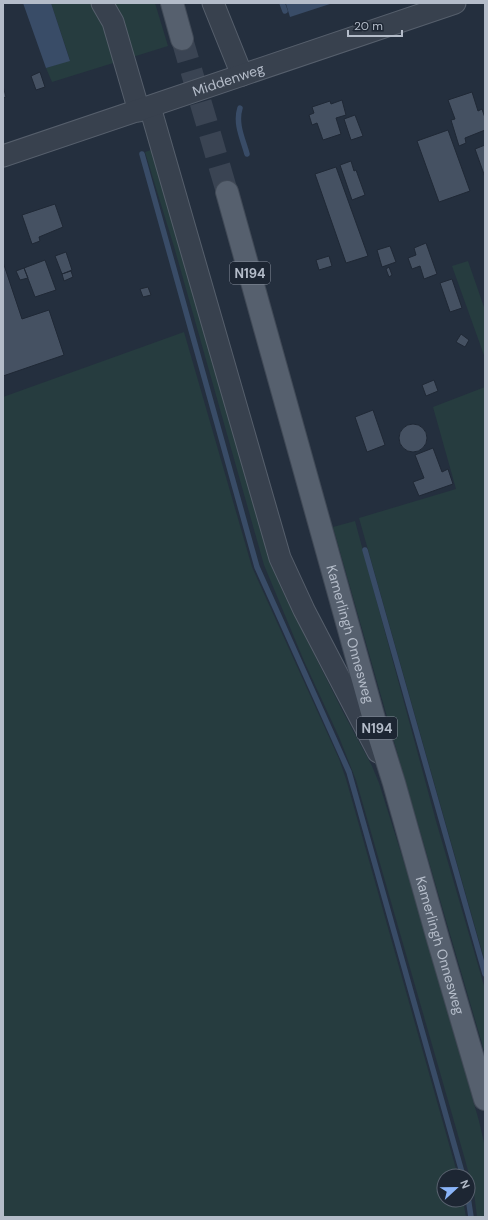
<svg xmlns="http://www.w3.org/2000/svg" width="488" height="1220" font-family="'DM Sans',sans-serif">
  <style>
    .green { fill: #263c3f }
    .water { fill: #394c67 }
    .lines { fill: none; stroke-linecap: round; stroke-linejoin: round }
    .stream { stroke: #394c67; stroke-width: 5.5 }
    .building { fill: #455162; stroke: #1f2835 }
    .major-tunnel { stroke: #3a4453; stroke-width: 22; stroke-dasharray: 22 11; stroke-linecap: butt }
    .minor-casing { stroke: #565f6c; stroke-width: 23 }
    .major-casing { stroke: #414a57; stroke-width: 24 }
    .minor { stroke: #38414e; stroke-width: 21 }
    .major { stroke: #56606e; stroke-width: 22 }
    .labels { text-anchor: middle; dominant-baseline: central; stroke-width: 3.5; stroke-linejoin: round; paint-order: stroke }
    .shield { fill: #1d2633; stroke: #878f9c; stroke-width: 1 }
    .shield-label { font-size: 13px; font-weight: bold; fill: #b4bcc9 }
    .street-label { font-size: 14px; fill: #b4bcc9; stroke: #1d2633 }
  </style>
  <rect width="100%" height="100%" fill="#242f3e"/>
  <path class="green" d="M51,3H155L168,46L52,82L46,68L70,60Z
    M154,149L274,570L285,596L343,712L372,766L379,783L407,872L479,1121L485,1147V1217H477L474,1193L464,1156L356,780L339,737L304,661L264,565L175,250L145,152Z
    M468,261L485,310V358L452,266Z
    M184,332L252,567L339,759L346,779L458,1176H444V1200H463L466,1217H3V397Z
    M485,387V962L359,518L456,489L433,407Z
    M355,521L436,821L485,989V1054L399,759L333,527Z"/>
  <path class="water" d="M23,3H51L70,61L46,68Z
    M291,3H333L290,17L286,4Z"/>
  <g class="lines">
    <path class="stream" d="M282,3L285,11
      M240,108C235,124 243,139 247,154
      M142,154L257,567L349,772L463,1176
      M365,550L485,974
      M468,1197L471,1217"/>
  </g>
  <path class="building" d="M40,72L45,87L36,90L31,76Z
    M3,86L6,97L3,98Z
    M472,92L478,111L482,109L485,118V130L465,138L466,143L459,146L451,120L455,119L448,100Z
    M342,100L346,115L336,118L341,134L323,140L317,123L312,125L309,115L314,113L312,107L330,101L331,104Z
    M355,115L363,136L351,140L344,119Z
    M448,130L470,191L439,202L417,141Z
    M485,145V177L475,149Z
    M351,161L354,171L356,170L365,195L352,200L340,165Z
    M336,167L368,256L346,263L315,174Z
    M55,204L63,227L39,237L40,241L32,244L22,215Z
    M426,243L437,274L424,279L420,266L412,269L408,258L416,255L414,248Z
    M390,246L396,262L382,267L377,250Z
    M66,252L72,270L62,274L55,256Z
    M329,256L332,266L319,270L316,260Z
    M45,260L56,290L35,297L24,268Z
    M3,262L22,319L49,310L64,355L3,376Z
    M389,267L392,275L389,277L386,269Z
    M24,268L28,278L20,280L16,271Z
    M71,271L73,277L64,281L62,274Z
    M452,279L462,308L450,312L440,283Z
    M148,287L151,295L143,297L140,289Z
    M461,334L469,340L465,347L456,342Z
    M434,380L438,391L426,396L422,385Z
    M373,410L385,445L367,452L355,417Z
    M399 438a14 14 0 1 1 28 0a14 14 0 1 1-28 0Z
    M433,448L442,472L448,469L453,484L419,496L413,482L424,478L415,455Z"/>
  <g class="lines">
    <path class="major-tunnel" d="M182,39L227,192"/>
    <g class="minor-casing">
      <g id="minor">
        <path d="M102,3L113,22L139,111"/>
        <path d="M213,3L242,75"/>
        <path d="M150,107L280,558L304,610L378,752"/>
        <path id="s1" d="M3,156L455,3"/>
      </g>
    </g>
    <g class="major-casing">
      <g id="major">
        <path d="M172,3L182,39"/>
        <path id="s2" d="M227,192L374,719L394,783L438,939L485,1099"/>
      </g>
    </g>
    <use href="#minor" class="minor"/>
    <use href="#major" class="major"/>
  </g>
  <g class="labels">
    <g class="shield">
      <rect x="230" y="262" width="40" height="22" rx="3"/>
      <rect x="357" y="717" width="40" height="22" rx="3"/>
    </g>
    <g class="shield-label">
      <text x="250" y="273">N194</text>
      <text x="377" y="728">N194</text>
    </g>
    <g class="street-label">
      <text stroke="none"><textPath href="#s1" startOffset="238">Middenweg</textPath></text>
      <text stroke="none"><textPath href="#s2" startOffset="459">Kamerlingh Onnesweg</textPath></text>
      <text stroke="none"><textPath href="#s2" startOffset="783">Kamerlingh Onnesweg</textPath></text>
    </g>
  </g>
  <rect width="488" height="1220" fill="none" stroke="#b4bcc9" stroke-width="8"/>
  <g transform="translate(456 1188) rotate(68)"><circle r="19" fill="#1d2633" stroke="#59626f"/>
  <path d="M0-3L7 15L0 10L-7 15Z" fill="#8ab4f8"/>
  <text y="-6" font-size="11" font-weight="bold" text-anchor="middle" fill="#b4bcc9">N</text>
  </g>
  <path d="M348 30v6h54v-6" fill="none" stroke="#b4bcc9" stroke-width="2"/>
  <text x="354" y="30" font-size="12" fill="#b4bcc9" stroke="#1d2633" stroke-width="3" paint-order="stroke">20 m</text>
</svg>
